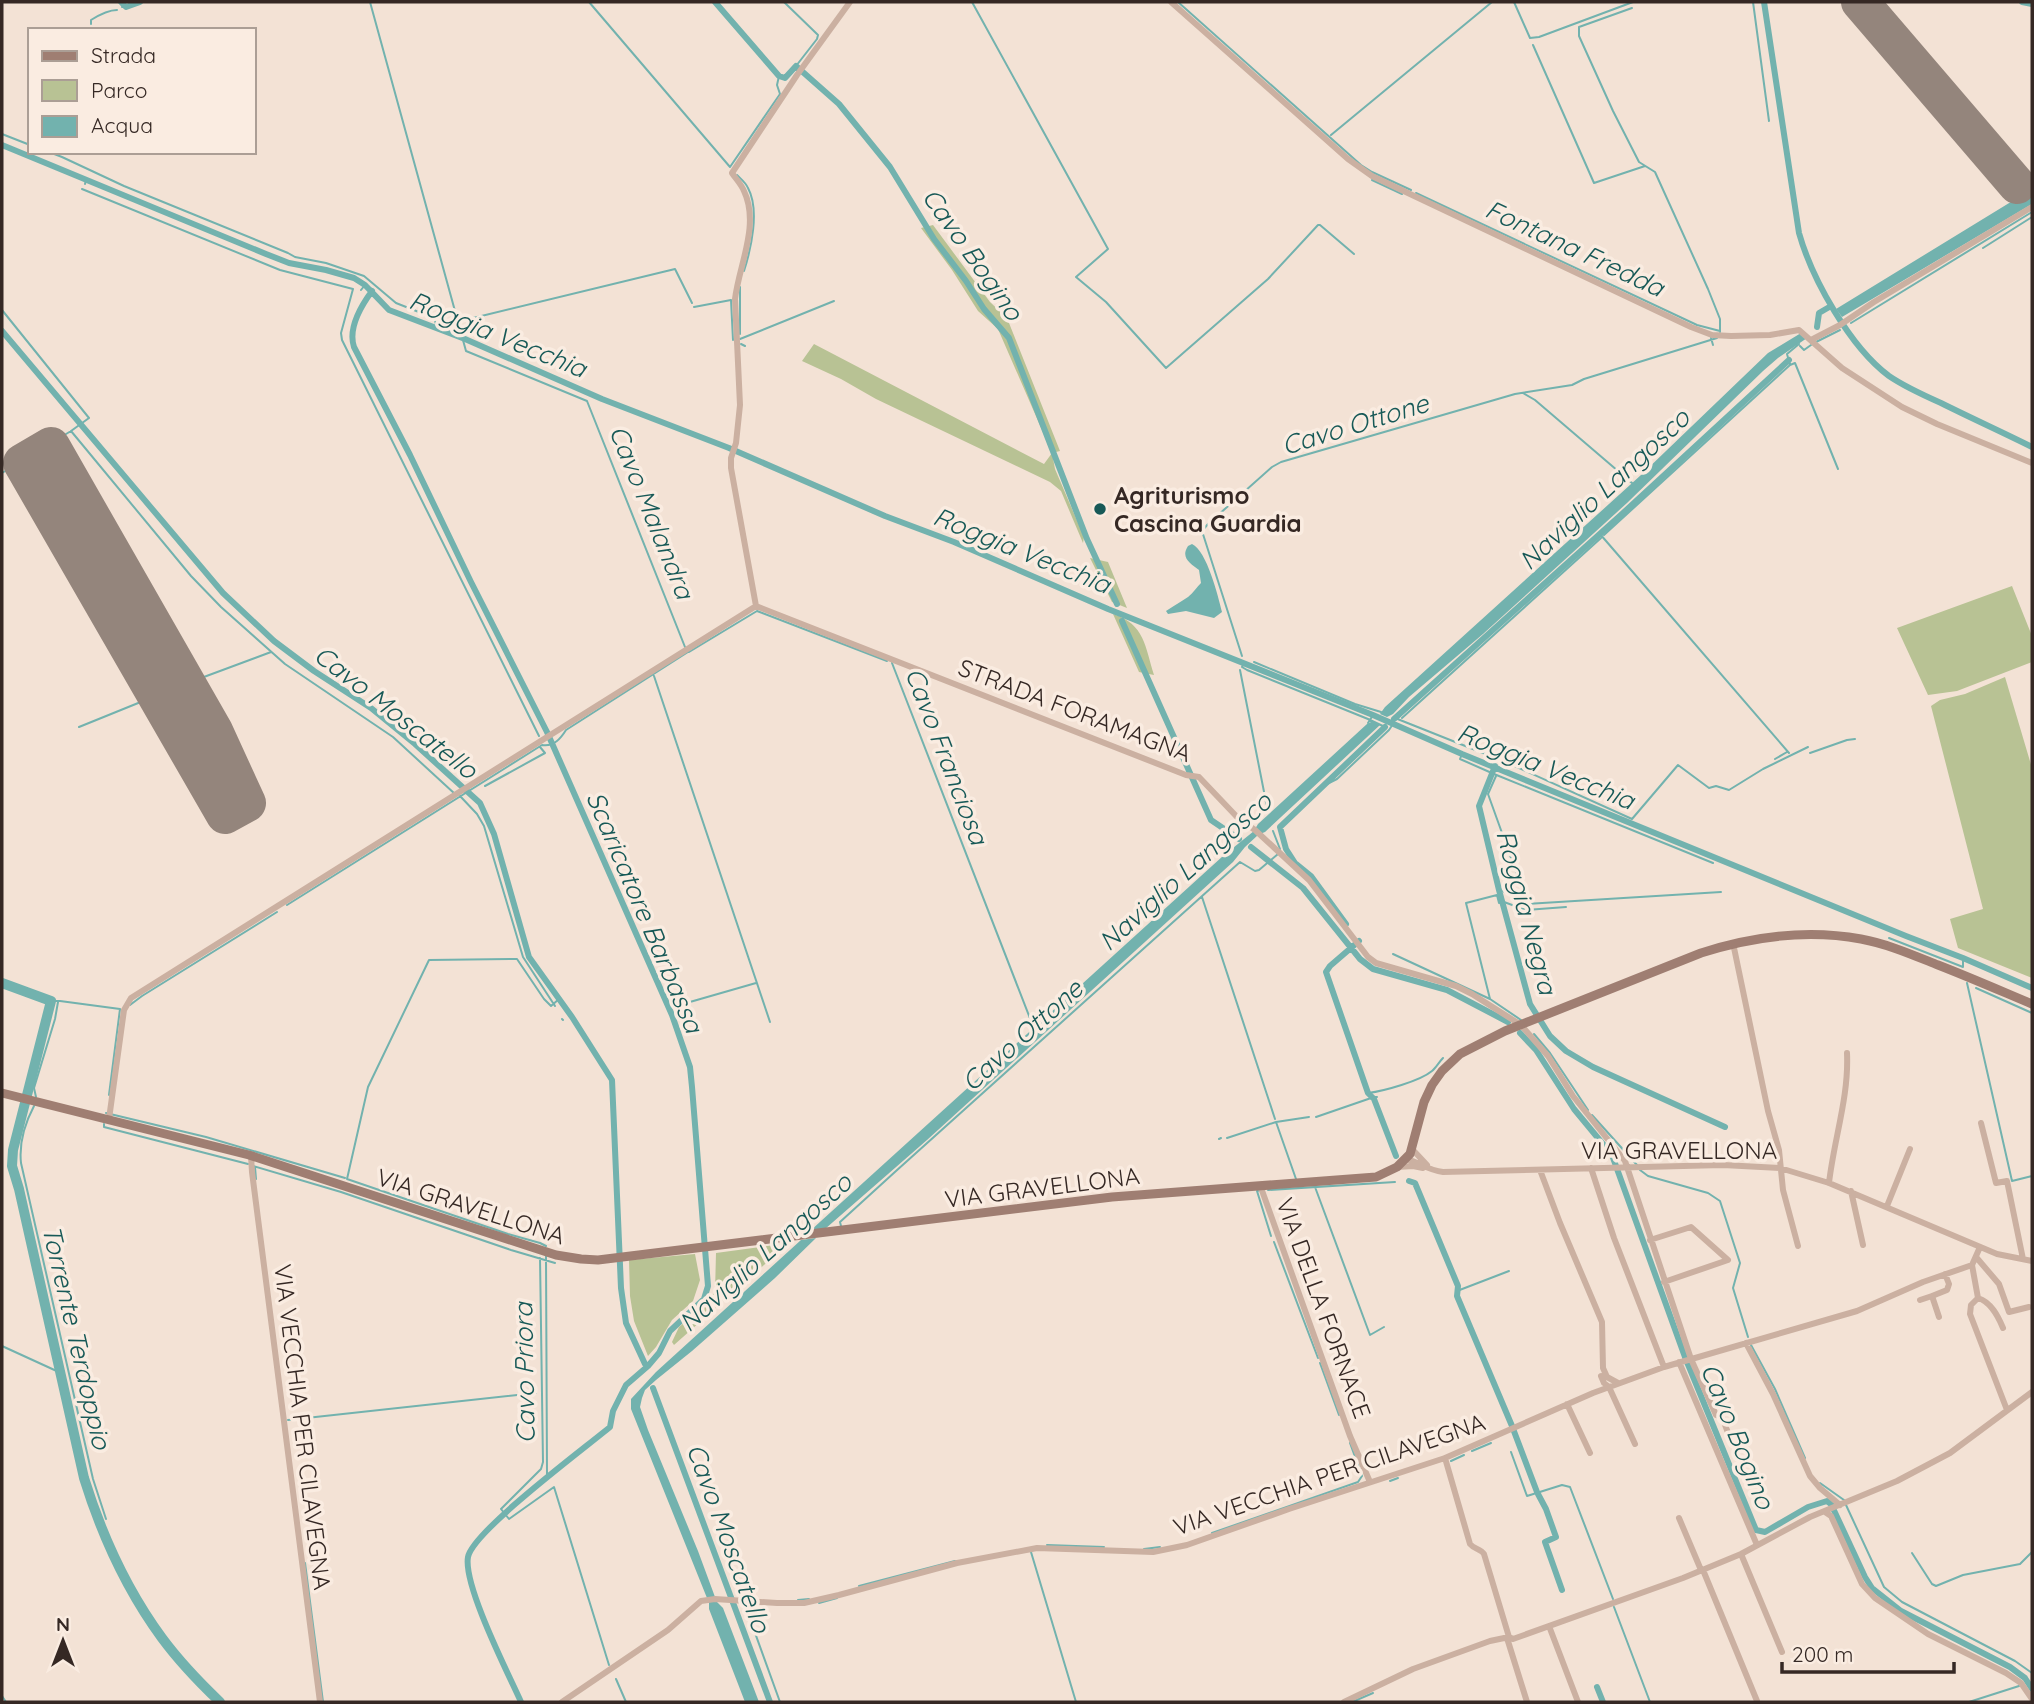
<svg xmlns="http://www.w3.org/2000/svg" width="2034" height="1704" font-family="Quicksand,sans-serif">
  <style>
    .green { fill: #b8c294 }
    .water { fill: #72b2ae }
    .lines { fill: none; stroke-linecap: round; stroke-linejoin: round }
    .stream { stroke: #72b2ae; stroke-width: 2 }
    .canal { stroke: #72b2ae; stroke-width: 6 }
    .river { stroke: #72b2ae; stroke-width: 10 }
    .runway { stroke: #94857c; stroke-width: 38 }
    .street { stroke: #cbb0a1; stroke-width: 6 }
    .secondary { stroke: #9f7e72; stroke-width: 9 }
    .poi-dot { fill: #175957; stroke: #faece1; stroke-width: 2.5 }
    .labels { text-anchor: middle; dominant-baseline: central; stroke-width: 7; stroke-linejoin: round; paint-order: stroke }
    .poi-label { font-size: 24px; font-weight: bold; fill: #352824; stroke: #faece1; text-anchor: start }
    .street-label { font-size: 24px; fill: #352824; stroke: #faece1 }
    .water-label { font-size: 26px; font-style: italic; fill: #175957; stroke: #faece1 }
  </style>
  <rect width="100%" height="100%" fill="#f3e2d5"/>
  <path class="green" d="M933,225L990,302L1007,318L1060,451L1052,453L1055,469L1084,537L1083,543L1061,491L1050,482L876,399L841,379L802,361L814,344L1044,464L1052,453L998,329L978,311L952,270L921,228Z
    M1090,558L1108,562L1127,608L1112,602Z
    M2012,586L2032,636V662L1957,691L1928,695L1897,628Z
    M1113,614C1145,624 1145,647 1154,675L1139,672Z
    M2005,677L2032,768V978L1958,948L1950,919L1983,909L1931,706L1940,700L1965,694Z
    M775,1245L781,1250L674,1345L672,1342L679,1327L701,1309L715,1292L716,1253Z
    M695,1254L700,1280L693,1301L672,1320L656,1347L648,1356L634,1321L630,1296L629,1260Z"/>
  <path class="water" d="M2032,189V204L1842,317L1836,309Z
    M1801,333L1807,338L1778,358L1763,371L1627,503L1483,634L1409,697L1393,714L1387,717L1380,714L1385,707L1641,475L1768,353Z
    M1192,544C1207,551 1218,596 1222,612L1214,618L1186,611L1168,614L1166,611C1173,606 1181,602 1188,597C1193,593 1197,587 1201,583L1199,570C1191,564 1180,558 1188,546Z
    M1373,721L1380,725L1265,832L1260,834L1255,829L1258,824L1367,724Z
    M1254,831L1258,835L1245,847L1233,862L927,1140L825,1229L810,1231L1223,856Z
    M816,1238L775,1278L692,1351L656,1380L645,1390L642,1398L640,1407L648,1430L698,1551L715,1597L707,1598L631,1409V1399L656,1372L801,1240Z
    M715,1600L723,1608L759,1702H745L709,1609V1601Z"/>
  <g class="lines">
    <path class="stream" d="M370,2L466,351L587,401L685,647
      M589,2L730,167L780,94L777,85L779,76
      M784,2L818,35L817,39L796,66
      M972,2L1108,249L1076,277L1106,302L1166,368L1268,279L1318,225H1320L1354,254
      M1178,2L1361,165L1372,172L1411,190
      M1514,2L1530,38L1539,37L1633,2
      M1753,2L1769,121
      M122,7H124
      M1632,8L1579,27V36L1613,111L1639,162L1655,172L1708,289L1720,319V332
      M91,24V20C99,15 108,10 117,10
      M1533,45L1594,183L1645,166
      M2,134L30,145
      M1331,135L1492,2
      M49,152L62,157L124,186L288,253L295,257L326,263L364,276L396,303L434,318L437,327
      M737,175C741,179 746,183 748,188C760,210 751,249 744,271
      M1372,180L1402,194
      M85,184L86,180
      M82,189L280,270L353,289L341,333L342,340L539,736
      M1416,193L1697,325L1720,331
      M1983,248L2032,217
      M361,290L365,285
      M694,307L731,300L733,340
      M2,310L89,418L71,431L2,473
      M456,316L469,319L675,269L692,303
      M1851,323L2032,212
      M740,334V287
      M1711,338L1713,345
      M740,339L834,301
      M1816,342L1840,330
      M741,344L745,346
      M1799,344L1787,354L1790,365L1795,363L1838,469
      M1800,346L1804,350L1811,345
      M1523,393L1535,400L1632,483
      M71,431L191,576L221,607L285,664L393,737L455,794
      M1600,534L1789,753
      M1604,535L1790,365
      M689,652L757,611L887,661
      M1242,656L1202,531L1208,524L1272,467L1281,462L1515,394L1572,385L1584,379L1717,338
      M1254,662L1355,704L1381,712
      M892,663L1033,1026
      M1244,663L1242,667L1247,670L1368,719L1385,727
      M1240,670L1267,807
      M654,676L770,1022
      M185,684L271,652
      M1395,718L1508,763L1632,819L1678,765L1709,788L1716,786L1729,790L1763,769L1808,747
      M1402,718L1601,538
      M1368,723L1373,715
      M79,727L153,697
      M1810,753L1847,740L1855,739
      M1462,754L1460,759L1494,774L1713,863
      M1775,759L1787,752
      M1496,776L1488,794L1529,908
      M485,786L545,753L540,747
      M1323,786L1337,779L1389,730L1393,724
      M460,796L477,814L484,826L523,957L555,1006
      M1273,831L1280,849
      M1499,889L1526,904L1721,892
      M1202,897L1275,1119
      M287,905L542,745C554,747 561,738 566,730L688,652
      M1889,938L1963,967V958
      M1393,954L1490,999L1521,1020
      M1967,983L2012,1181L2032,1176
      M1976,988L2032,1013
      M1490,999L1466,903L1497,895L1499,903L1504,902L1526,910L1566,907
      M51,1001H60L120,1009
      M130,1005L142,996L277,912
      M669,1008L756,983
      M562,1019L563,1020
      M1534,1034L1550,1053L1588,1110
      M1368,1093C1384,1091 1420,1081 1432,1071C1436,1068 1439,1062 1443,1058
      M109,1095L120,1009
      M36,1097L34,1088L55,1019L58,1002
      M34,1106C25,1123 19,1144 21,1163L93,1479L106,1519
      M106,1113L206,1137L345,1178
      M1592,1115L1637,1165
      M1316,1117L1374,1097H1377
      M1276,1122L1296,1179
      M104,1124V1127L248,1164
      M1227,1138L1276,1122L1309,1117
      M1219,1139L1221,1138
      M253,1166L341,1192L511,1250L555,1263
      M255,1167L256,1179
      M1640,1170L1648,1176L1708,1193L1720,1201L1740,1263L1733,1288L1748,1337
      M1315,1187L1370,1335L1384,1327
      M1268,1190L1395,1182
      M1258,1191H1257L1271,1236
      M841,1226L840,1222L896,1171L1240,862L1255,871L1259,870L1278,854
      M1274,1242L1318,1358
      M546,1246L540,1243L508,1234L347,1179L368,1087L429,960L517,959L544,999L551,1006L559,999
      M546,1256L547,1476
      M540,1258L543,1462L541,1469L501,1509L509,1519L554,1487L609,1665
      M1457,1291L1509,1271
      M1751,1345L1775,1389L1805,1458
      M2,1346L61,1373
      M1320,1363L1339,1415
      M288,1420L536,1393
      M1472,1451L1491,1443
      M1511,1452L1527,1496L1562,1485L1570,1487L1613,1599
      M1451,1461L1464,1455
      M1390,1481L1398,1478
      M1820,1483L1844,1500
      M1846,1505L1884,1587L1902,1602L2015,1661L2032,1673
      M1212,1533L1358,1482L1362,1476L1350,1443
      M1047,1545L1104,1547
      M1144,1549L1160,1547
      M1031,1552L1076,1702
      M1912,1553L1932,1584L1936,1586L1963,1575L2020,1564L2032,1552
      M305,1563L323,1702
      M859,1586L955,1561
      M798,1600L809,1599
      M819,1603L837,1598
      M747,1604L746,1608L780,1702
      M1614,1607L1650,1702
      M616,1679L626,1702
      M2,1696L6,1702
      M1352,1702L1373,1693
      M1969,1702L2019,1686"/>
    <path class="canal" d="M121,2L126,7L140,2
      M715,2L779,76L785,78L796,66L839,104L890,167L934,239L966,281L984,309L1009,338L1087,539L1117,604
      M1764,2L1799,233C1812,279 1850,347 1889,376C1905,387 1923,395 1941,403C1971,418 2002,432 2032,447
      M2022,2L2032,4
      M2,145L266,254L289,263L326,270L354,278L365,285L389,310L465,339L602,399L729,448L885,516L954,542L1108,609L1373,715L1462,754L1906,936L1963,958L2032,988
      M372,291C361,306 348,329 354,347L410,455L471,582L547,732L672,1015L690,1067L692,1087L708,1286L704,1299L670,1331L659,1353L648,1366L626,1385L613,1411L610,1427C585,1448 473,1531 468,1557C463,1585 508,1673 521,1702
      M1817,327L1819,313L1831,306
      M2,331L223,593L274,641L314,671L371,708L415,744L480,803L494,834L529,957L572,1017L612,1080L621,1288L626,1323L645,1364
      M1122,621L1211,820L1239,839
      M1394,719L1622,514L1789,360
      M1495,766L1479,806L1499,890L1530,1004L1550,1036L1566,1051L1593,1067L1725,1127
      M1251,847L1303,888L1360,959L1373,969L1447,990L1508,1022
      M1346,924L1311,876L1295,863L1286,849L1280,827L1385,727
      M1359,941L1330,966L1326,972L1368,1093L1374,1099L1396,1156
      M1520,1033L1536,1050L1574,1109L1612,1155L1685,1357L1756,1530L1765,1532L1808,1507L1827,1501L1831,1504L1865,1577L1872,1588L1901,1611L2010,1667L2025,1678L2032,1689
      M1409,1181L1415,1183L1458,1286L1457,1296L1512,1426L1537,1492
      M653,1388L770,1702
      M1538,1494L1546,1509L1556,1537L1545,1542L1562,1590
      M1597,1687L1603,1702"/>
    <path class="river" d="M2,983L51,1001L13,1150L12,1166L19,1189L84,1478C102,1536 126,1589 162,1638C179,1661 199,1682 220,1702"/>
    <path class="runway" d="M1860,2L2017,185
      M51,446L214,731L247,803L225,815L22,463Z"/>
    <path class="street" d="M1171,2L1348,159L1372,176L1691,327L1712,335L1731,336L1770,335L1799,330L1842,368L1902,407L1937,424L2032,463
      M1811,340L1840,325L1874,302L2032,207
      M756,606L1186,775L1199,777L1238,818L1255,830L1309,880L1368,957L1376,963L1456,986L1472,994L1521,1025L1548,1056L1573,1096L1625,1161L1691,1359L1716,1415L1722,1417L1730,1438
      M1733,943L1768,1111L1779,1150L1783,1190L1798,1246
      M109,1119L124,1010L131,998L756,606L731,468V458L736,443L740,405L735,299C739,265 760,225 744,191C741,184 736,179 732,173L797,75L850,2
      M1981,1123L1996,1183L2007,1181L2023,1259
      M1412,1149L1427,1165
      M251,1156L252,1172L320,1702
      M1406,1159C1421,1163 1427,1170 1443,1172L1723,1165L1780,1168L1829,1183L1997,1254L2032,1261
      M1397,1167L1413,1166L1423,1168
      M1591,1168L1614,1238L1664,1367
      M1540,1170L1560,1223L1602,1322L1603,1368L1607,1377L1618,1383
      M1829,1183C1834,1139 1849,1097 1847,1053
      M1260,1185L1350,1436L1370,1482
      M1851,1191L1863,1245
      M1887,1206L1910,1149
      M1650,1240L1691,1227L1728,1260L1664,1282
      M1976,1257L1999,1284L2009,1312L2029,1307
      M1972,1265L1978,1298L1971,1305L1970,1314L2007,1410
      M1978,1298C1991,1302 1998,1316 2003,1328
      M1920,1300L1932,1296
      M1939,1317L1932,1296L1947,1290L1949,1284L1945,1274
      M1746,1343L1773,1394L1810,1476L1820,1488L1840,1505
      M1679,1362L1757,1545
      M1601,1376L1604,1383L1609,1387L1635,1444
      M1567,1404L1590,1453
      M1445,1458L1470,1544C1474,1549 1481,1549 1484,1554L1509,1637
      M1825,1512L1831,1516L1862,1584L1875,1598L1928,1634L2006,1673L2021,1683L2032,1699
      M1679,1518L1701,1570
      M1741,1554L1782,1652
      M1703,1570L1757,1701
      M1549,1626L1578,1702
      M1507,1638L1527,1702
      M562,1702L668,1630L701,1601L715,1599L777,1603H804L839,1595L957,1563L1037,1548L1153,1552L1187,1545L1289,1509L1445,1458L1593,1393L1664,1367L1857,1311L1923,1282L1972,1265L1980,1247
      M1344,1702L1413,1669L1490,1641L1509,1637L1513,1639L1683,1578L1741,1554L1810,1517L1897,1481L1950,1453L2032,1392"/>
    <path class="secondary" d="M2,1093L249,1155L556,1255L581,1259L598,1260L1112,1197L1376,1177L1397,1167L1410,1154L1424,1102L1432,1085L1442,1071L1460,1054L1505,1031L1701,953C1754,936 1806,929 1861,939C1888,944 1913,955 1938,965C1969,977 2001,991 2032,1004"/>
  </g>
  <circle class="poi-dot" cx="1100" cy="509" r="7"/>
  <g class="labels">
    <g class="poi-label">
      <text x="1114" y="495">Agriturismo<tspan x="1114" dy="28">Cascina Guardia</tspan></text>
    </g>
    <g class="street-label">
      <text transform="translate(1075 710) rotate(21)">STRADA FORAMAGNA</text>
      <text x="1679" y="1150">VIA GRAVELLONA</text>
      <text transform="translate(1042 1187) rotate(-7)">VIA GRAVELLONA</text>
      <text transform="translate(471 1206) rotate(18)">VIA GRAVELLONA</text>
      <text transform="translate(1324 1308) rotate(70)">VIA DELLA FORNACE</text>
      <text transform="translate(303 1427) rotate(83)">VIA VECCHIA PER CILAVEGNA</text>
      <text transform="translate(1329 1474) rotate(-19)">VIA VECCHIA PER CILAVEGNA</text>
    </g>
    <g class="water-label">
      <text transform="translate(1575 248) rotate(25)">Fontana Fredda</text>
      <text transform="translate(973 254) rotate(55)">Cavo Bogino</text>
      <text transform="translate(498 334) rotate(22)">Roggia Vecchia</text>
      <text transform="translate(1355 424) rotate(-17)">Cavo Ottone</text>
      <text transform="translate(1604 489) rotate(-43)">Naviglio Langosco</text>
      <text transform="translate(652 512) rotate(68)">Cavo Malandra</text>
      <text transform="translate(1022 550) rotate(22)">Roggia Vecchia</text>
      <text transform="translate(396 712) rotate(38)">Cavo Moscatello</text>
      <text transform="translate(947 756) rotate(69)">Cavo Franciosa</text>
      <text transform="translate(1546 766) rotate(22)">Roggia Vecchia</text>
      <text transform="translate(1185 871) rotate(-42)">Naviglio Langosco</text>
      <text transform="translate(645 912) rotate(67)">Scaricatore Barbassa</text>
      <text transform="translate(1527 912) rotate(75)">Roggia Negra</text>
      <text transform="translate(1022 1035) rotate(-42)">Cavo Ottone</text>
      <text transform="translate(765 1252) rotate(-42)">Naviglio Langosco</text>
      <text transform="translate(77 1337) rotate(77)">Torrente Terdoppio</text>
      <text transform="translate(524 1373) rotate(-91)">Cavo Priora</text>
      <text transform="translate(1738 1436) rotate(68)">Cavo Bogino</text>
      <text transform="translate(729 1538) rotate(70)">Cavo Moscatello</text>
    </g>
  </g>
  <rect width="2034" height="1704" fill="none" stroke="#352824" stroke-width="7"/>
  <rect x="28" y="28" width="228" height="126" fill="#faece1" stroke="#ab9e95" stroke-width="2"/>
  <rect x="42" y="51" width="35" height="10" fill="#9f7e72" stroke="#ab9e95" stroke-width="2"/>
  <text x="91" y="63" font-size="21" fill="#352824">Strada</text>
  <rect x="42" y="80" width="35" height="21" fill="#b8c294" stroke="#ab9e95" stroke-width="2"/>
  <text x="91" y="98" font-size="21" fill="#352824">Parco</text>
  <rect x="42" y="116" width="35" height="21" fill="#72b2ae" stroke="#ab9e95" stroke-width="2"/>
  <text x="91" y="133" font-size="21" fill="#352824">Acqua</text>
  <g transform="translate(63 1641)" stroke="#faece1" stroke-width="5" paint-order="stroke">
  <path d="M0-5L12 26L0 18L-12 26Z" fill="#352824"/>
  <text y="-10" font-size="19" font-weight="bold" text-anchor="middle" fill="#352824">N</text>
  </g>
  <path d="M1782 1662v10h172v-10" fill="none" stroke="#352824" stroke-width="3.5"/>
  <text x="1792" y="1662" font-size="21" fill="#352824" stroke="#faece1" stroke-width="5" paint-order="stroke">200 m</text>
</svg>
